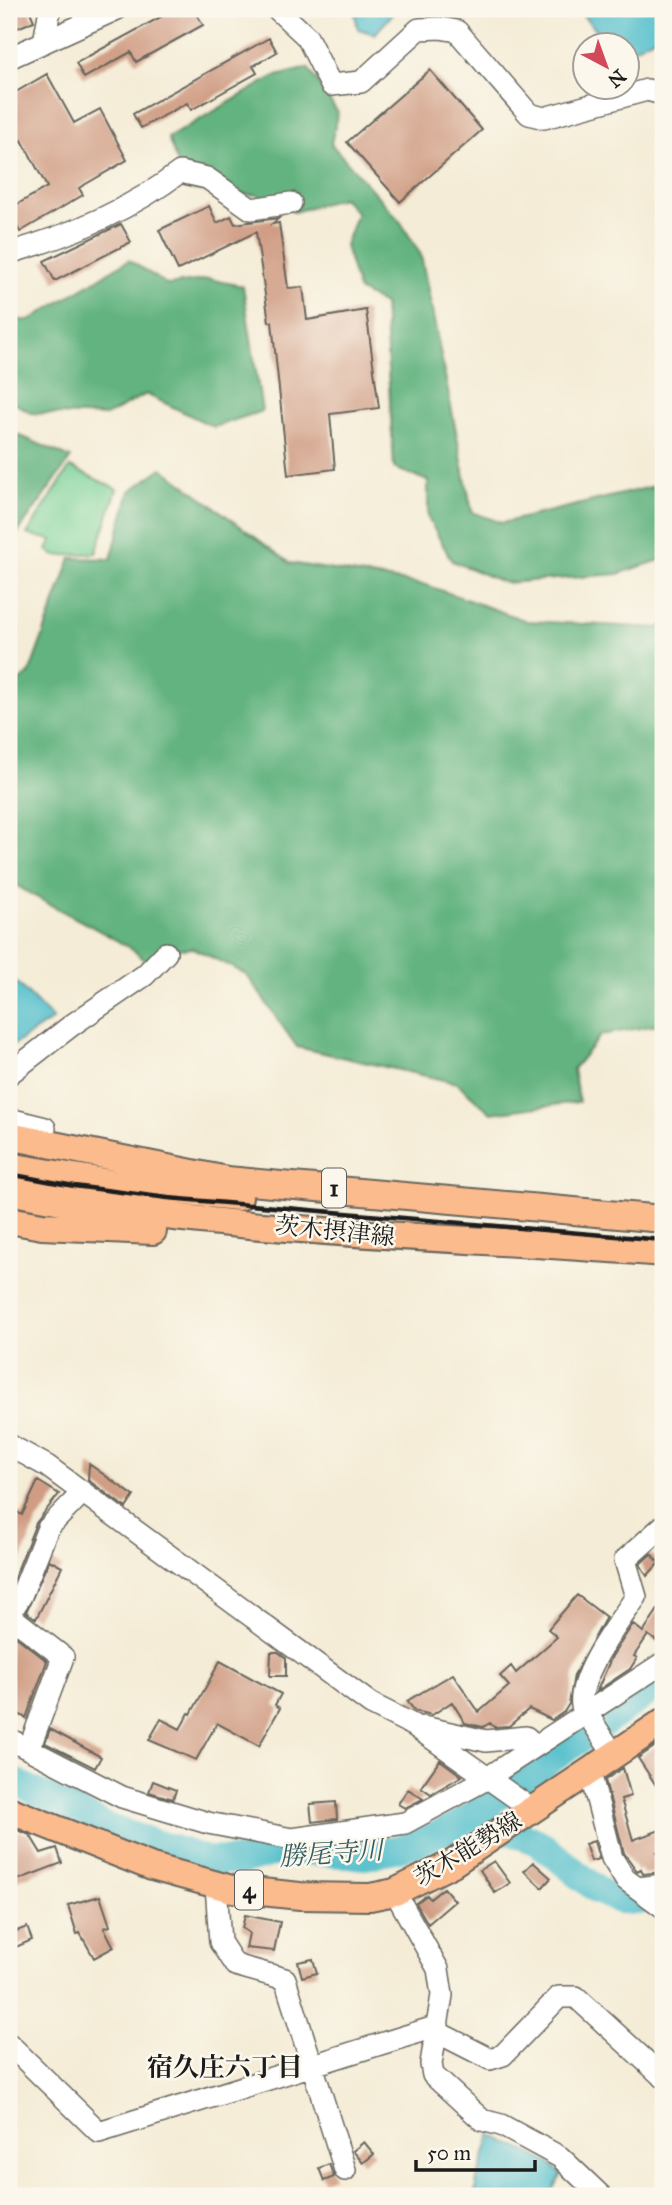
<svg xmlns="http://www.w3.org/2000/svg" width="672" height="2205" font-family="'IM FELL Great Primer','Noto Serif JP',serif">
  <style>
    .green { fill: #78d196; stroke: #4a7659; stroke-width: 2 }
    .forest { fill: #62b37f; stroke: #3f684e; stroke-width: 2 }
    .water { fill: #53bfcc; stroke: #386e74; stroke-width: 2 }
    .lines { fill: none; stroke-linecap: round; stroke-linejoin: round }
    .river { stroke: #53bfcc; stroke-width: 28 }
    .building { fill: #d09d84 }
    .minor-casing { stroke: #68655d; stroke-width: 24 }
    .major-casing { stroke: #68655d; stroke-width: 30 }
    .minor { stroke: #fff; stroke-width: 21 }
    .major { stroke: #fbbb8d; stroke-width: 26 }
    .rail { stroke: #1c1c1c; stroke-width: 4.5 }
    .labels { text-anchor: middle; dominant-baseline: central; stroke-width: 5; stroke-linejoin: round; paint-order: stroke }
    .shield { fill: #fbf7ec; stroke: #5f5e5a; stroke-width: 2 }
    .shield-label { font-size: 23px; font-weight: bold; fill: #1c1c1c }
    .street-label { font-size: 24px; fill: #1c1c1c; stroke: #fbf7ec }
    .water-label { font-size: 26px; font-style: italic; fill: #325d62; stroke: #fbf7ec }
    .neighbourhood-label { font-size: 26px; font-weight: bold; fill: #1c1c1c; stroke: #fbf7ec }
  </style>
  <rect width="100%" height="100%" fill="#fbf7ec"/>
  <filter id="ink" filterUnits="userSpaceOnUse"><feTurbulence type="fractalNoise" baseFrequency=".0143" numOctaves="2"/><feDisplacementMap in="SourceGraphic" scale="14" xChannelSelector="R" yChannelSelector="G"/><feConvolveMatrix kernelMatrix="1 2 1 2 8 2 1 2 1" color-interpolation-filters="sRGB"/></filter>
  <filter id="wash" filterUnits="userSpaceOnUse"><feTurbulence type="fractalNoise" baseFrequency=".00686" numOctaves="4" result="noise"/><feDisplacementMap in="SourceGraphic" scale="28" xChannelSelector="R" yChannelSelector="G"/><feGaussianBlur stdDeviation="1.57" result="paint"/><feColorMatrix in="noise" values="0 0 0 0 0 0 0 0 0 0 0 0 0 0 0 0 0 1.4 0 .05"/><feComposite in="paint" operator="in"/></filter>
  <g filter="url(#wash)">
    <rect width="100%" height="100%" fill="#f4ecd6"/>
    <path class="green" d="M70,467L117,489L96,553L55,556L47,550L52,540L27,534Z"/>
    <path class="forest" d="M308,68L338,113L331,144L400,221L421,255L472,512L502,523L663,484V559L618,574L505,583L452,561L428,518V481L394,468L384,304L358,290L345,245L357,213L343,198L294,212L257,195L187,189L168,138L273,77Z
      M129,260L168,285L209,279L243,286L262,411L214,427L146,394L106,416L31,413L9,400V320H30Z
      M9,431L71,458L9,545Z
      M162,468L290,563L426,585L527,621L659,628L663,624V1024L601,1035L573,1069L579,1102L491,1113L457,1083L297,1047L246,974L193,948L166,950L145,961C137,945 33,900 9,880V688L29,674L71,558L111,559L130,491Z"/>
    <path class="water" d="M354,9H397L375,34L358,29Z
      M577,9H663V33L627,52L626,46L610,45Z
      M9,975L53,1019L9,1048Z
      M491,2135L546,2161L562,2174L550,2196H475L476,2183Z"/>
    <g class="lines">
      <path class="river" d="M9,1779L112,1829L207,1860L243,1861L272,1853L307,1851L366,1856L415,1844L456,1826L663,1682
        M483,1821L538,1842L599,1891L619,1900L638,1901L663,1895"/>
    </g>
    <g id="blocks">
      <path class="building" d="M9,9H29L34,21L13,30Z
        M175,9H194L203,25L136,62L131,52L84,78L76,63Z
        M269,38L277,52L253,66L257,73L191,110L187,103L141,128L133,114Z
        M430,70L482,130L400,202L347,142Z
        M47,74L74,123L100,109L127,160L79,188L83,195L20,232L16,225L9,229V209L47,187L22,140L9,147V96Z
        M209,206L217,223L231,216L235,224L279,218L272,224L279,223L288,288L303,287L307,320L366,310L379,408L330,414L335,469L288,475L272,322H269L256,232L178,270L159,230Z
        M121,224L131,242L55,281L44,261Z
        M89,1464L134,1496L126,1508L88,1480Z
        M38,1481L59,1494L36,1523L9,1591V1528L17,1512L22,1515Z
        M651,1554L659,1563L647,1576L640,1564Z
        M49,1560L62,1567L36,1619L26,1612Z
        M577,1595L606,1617L574,1675L569,1704L564,1712L552,1720L529,1709L509,1726L494,1727L490,1723L483,1727L465,1723L452,1702L432,1715L415,1711L407,1701L453,1674L479,1712L509,1686L500,1676L511,1666L516,1673L557,1637L548,1629Z
        M663,1602V1646L648,1635L634,1656L637,1658L630,1669L597,1691L612,1656L633,1624L643,1632Z
        M9,1631L47,1661L26,1718L9,1709Z
        M271,1652H278L286,1658V1676H270Z
        M220,1661L281,1694L275,1705L280,1708L259,1746L217,1723L196,1760L149,1740L161,1719L180,1729L189,1713L191,1714Z
        M50,1729L101,1757L95,1768L45,1743Z
        M663,1741V1796L638,1758Z
        M440,1760L462,1776L431,1794L421,1787Z
        M623,1768L631,1796L621,1799L633,1840L663,1829V1850L657,1852L663,1872L643,1874L641,1869L637,1871L624,1853L605,1780Z
        M153,1781L176,1790L173,1799L149,1792Z
        M408,1789L423,1799L405,1808L398,1804Z
        M336,1802L337,1819L312,1822L310,1804Z
        M9,1827L30,1835L41,1853L57,1848L62,1863L12,1882Z
        M594,1841L599,1859L591,1861L585,1844Z
        M494,1861L510,1883L495,1893L480,1870Z
        M533,1862L551,1878L542,1888L524,1871Z
        M444,1888L455,1901L428,1924L416,1903L427,1895L430,1899Z
        M100,1896L110,1926L104,1928L114,1947L94,1958L80,1933L77,1934L68,1905Z
        M245,1915L280,1922L274,1951L246,1948L249,1933L242,1928Z
        M27,1927L32,1940L9,1950V1934Z
        M313,1959L317,1973L302,1977L298,1962Z
        M364,2142L374,2154L363,2163L353,2151Z
        M329,2164L334,2177L324,2181L319,2168Z"/>
    </g>
  </g>
  <g filter="url(#ink)">
    <use href="#blocks" fill-opacity="0" stroke="#68655d" stroke-width="2"/>
    <g class="lines">
      <g class="minor-casing">
        <path id="minor" d="M277,9L307,37L331,85L361,82L419,29L440,28L457,31L529,114L544,118L647,90L663,94
          M44,42L50,9
          M9,58L117,9
          M9,253C68,236 131,209 180,172L207,178L251,209L291,203
          M9,1074L72,1025L145,975L166,953
          M9,1119L45,1128L43,1143
          M9,1445L47,1466L371,1704L413,1725L533,1810
          M9,1615L63,1657L29,1749
          M9,1615L21,1596L48,1528L83,1492
          M423,1727L486,1741L526,1737L535,1745
          M9,1739L122,1797L208,1823L292,1839L405,1823L481,1782L663,1663
          M614,1755L582,1706C577,1676 619,1622 636,1597L625,1560L663,1526
          M590,1772L612,1858L625,1879L663,1907
          M216,1885L220,1942L235,1965L285,1979L345,2170
          M638,1888L663,1885
          M395,1892L438,1969L442,1995L431,2064L433,2075L482,2120L501,2125L560,2157L601,2196
          M437,2032L490,2059L503,2055L559,1997H576L663,2077
          M9,2044L99,2132L438,2026"/>
      </g>
      <g class="major-casing">
        <path id="major" d="M9,1136L227,1180L663,1219
          M9,1166L134,1187L239,1197
          M9,1191C224,1235 445,1235 663,1253
          M9,1220L42,1226L153,1231
          M9,1810L152,1867L232,1889L300,1896L370,1897L395,1892L453,1863L663,1722"/>
      </g>
      <use href="#minor" class="minor"/>
      <use href="#major" class="major"/>
      <path class="rail" d="M9,1174L74,1186L168,1198L663,1240"/>
    </g>
  </g>
  <g class="labels">
    <g class="shield">
      <rect x="322" y="1168.5" width="24" height="39" rx="5"/>
      <rect x="235" y="1870.5" width="28" height="39" rx="5"/>
    </g>
    <g class="shield-label">
      <text x="334" y="1188">1</text>
      <text x="249" y="1890">4</text>
    </g>
    <g class="street-label">
      <text transform="translate(335 1231) rotate(6)">茨木摂津線</text>
      <text transform="translate(468 1849) rotate(-31)">茨木能勢線</text>
    </g>
    <g class="water-label">
      <text transform="translate(331 1853) rotate(-4)">勝尾寺川</text>
    </g>
    <g class="neighbourhood-label">
      <text x="225" y="2067">宿久庄六丁目</text>
    </g>
  </g>
  <rect width="672" height="2205" fill="none" stroke="#fbf7ec" stroke-width="35"/>
  <g transform="translate(606 66) rotate(139)"><circle r="33" fill="#fbf7ec" stroke="#a29f99" stroke-width="2"/>
  <path d="M0-5L12 26L0 18L-12 26Z" fill="#d1495b"/>
  <text y="-10" font-size="19" font-weight="bold" text-anchor="middle" fill="#1c1c1c">N</text>
  </g>
  <path d="M416 2160v10h119v-10" fill="none" stroke="#1c1c1c" stroke-width="3.5"/>
  <text x="427" y="2160" font-size="21" fill="#1c1c1c" stroke="#fbf7ec" stroke-width="5" paint-order="stroke">50 m</text>
</svg>
